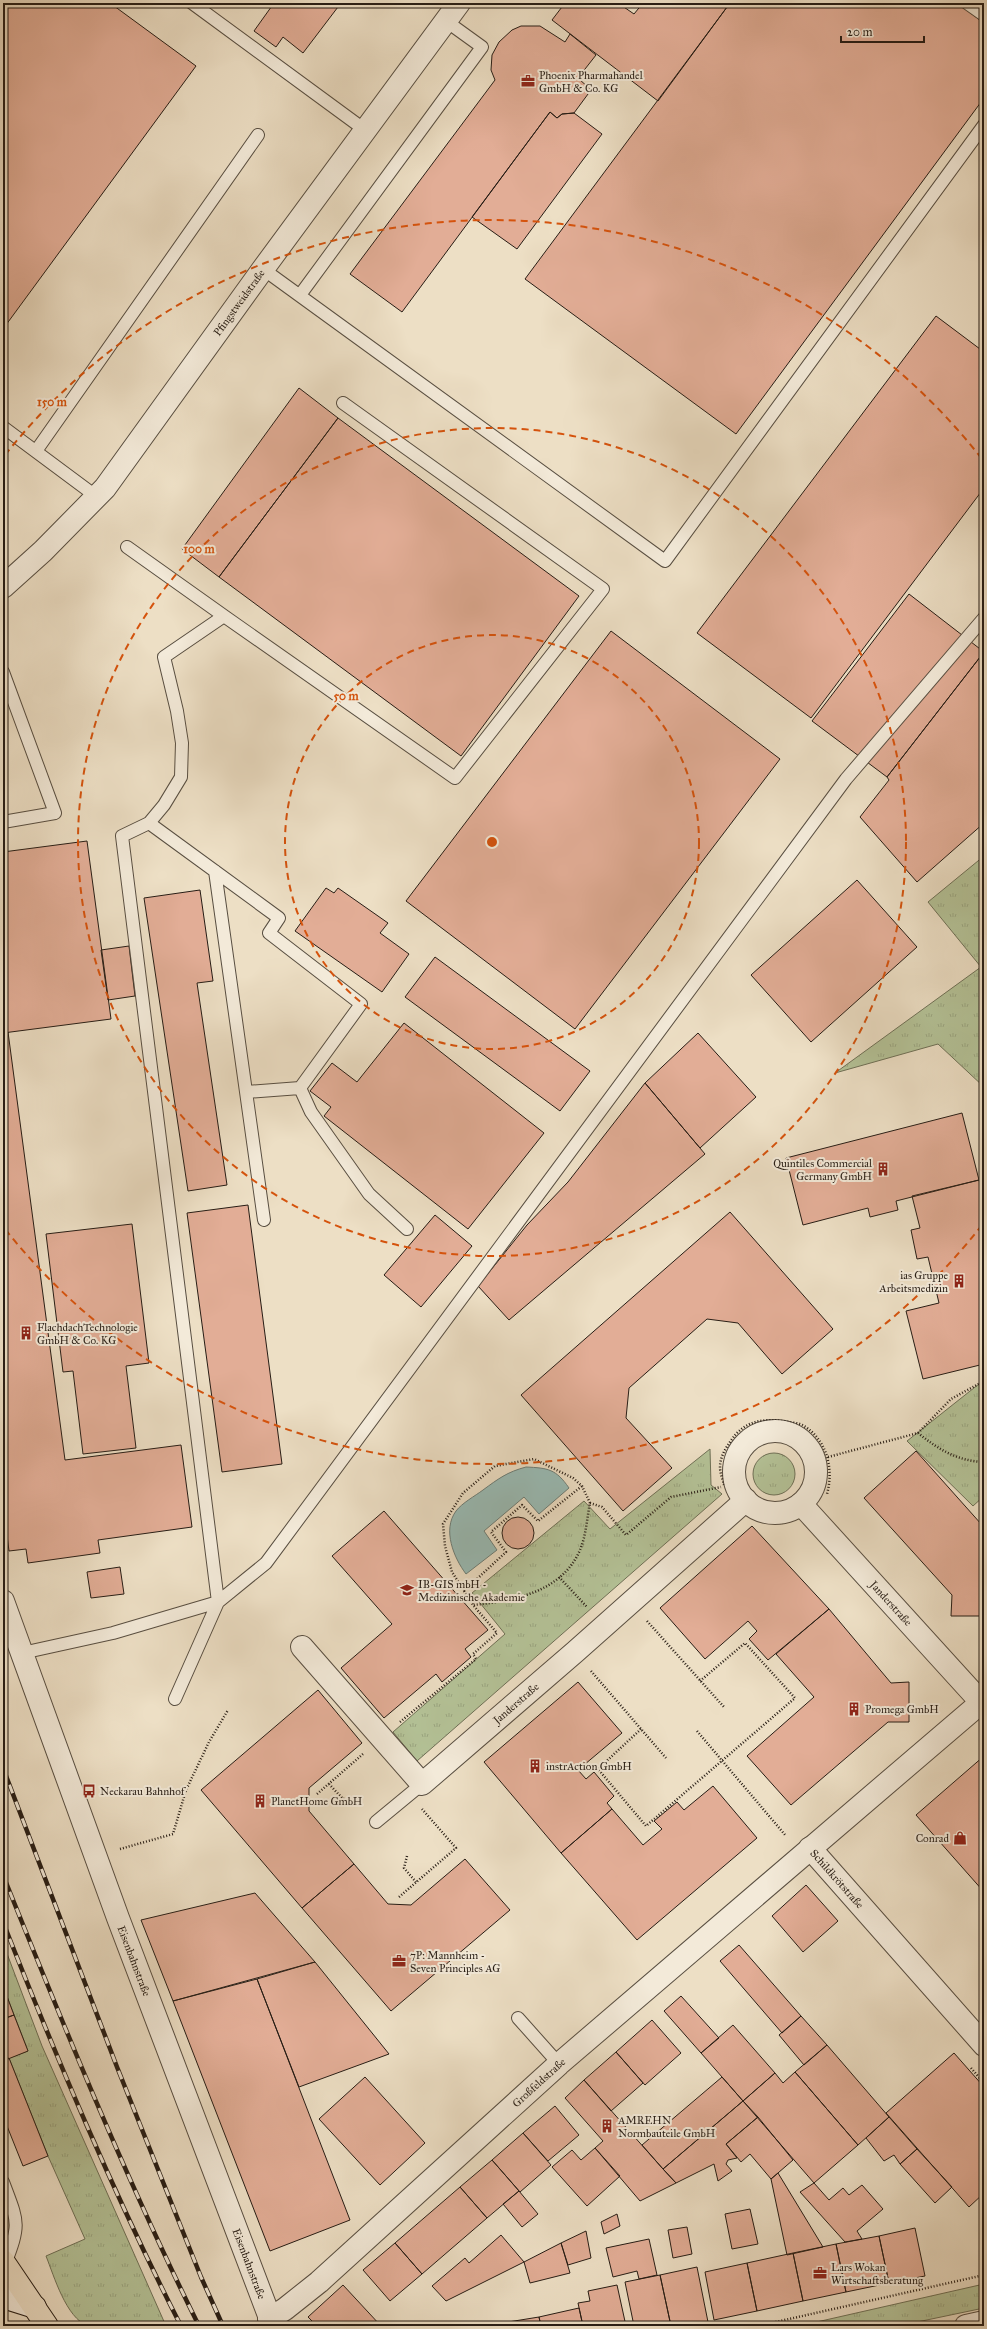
<svg xmlns="http://www.w3.org/2000/svg" width="987" height="2329" font-family="'IM FELL Great Primer',serif">
  <style>
    .grass { fill: url(#grass-tufts); stroke: #6e7056 }
    .water { fill: #99bcb6; stroke: #6b7c76 }
    .building { fill: #e2ad96; stroke: #271d15 }
    .lines { fill: none; stroke-linecap: round; stroke-linejoin: round }
    .lane-casing { stroke: #584e41; stroke-width: 14 }
    .street-casing { stroke: #584e41; stroke-width: 24 }
    .secondary-casing { stroke: #271d15; stroke-width: 24 }
    .primary-casing { stroke: #271d15; stroke-width: 24 }
    .path { stroke: #271d15; stroke-width: 2.5; stroke-dasharray: 1 2; stroke-linecap: butt }
    .lane { stroke: #f3ead9; stroke-width: 12 }
    .street { stroke: #f3ead9; stroke-width: 22 }
    .secondary { stroke: #f3ead9; stroke-width: 22 }
    .primary { stroke: #eddfc5; stroke-width: 22 }
    .rail-casing { stroke: #271d15; stroke-width: 4.5 }
    .rail { stroke: #f3ead9; stroke-width: 3; stroke-dasharray: 9; stroke-linecap: butt }
    .ring { fill: none; stroke: #d5530d; stroke-width: 2; stroke-dasharray: 7 5 }
    .labels { text-anchor: middle; dominant-baseline: central; stroke-width: 4; stroke-linejoin: round; paint-order: stroke }
    .poi-label { font-size: 11px; fill: #271d15; stroke: #f3ead9; text-anchor: start }
    .street-label { font-size: 11px; fill: #271d15; stroke: #f3ead9 }
    .centre { fill: #d5530d; stroke: #f3ead9; stroke-width: 2 }
    .ring-label { font-size: 12px; text-anchor: middle; font-weight: bold; fill: #d5530d; stroke: #f3ead9; stroke-width: 4; stroke-linejoin: round; paint-order: stroke }
  </style>
  <defs>
    <pattern id="grass-tufts" width="24" height="20" patternUnits="userSpaceOnUse"><rect width="24" height="20" fill="#b4c297"/><path d="M3 7l-1-3M5 7V3M7 7l1-3M15 17l-1-3M17 17v-4M19 17l1-3" fill="none" stroke="#9ba681"/></pattern>
  </defs>
  <rect width="100%" height="100%" fill="#eddfc5"/>
  <filter id="stains"><feTurbulence type="fractalNoise" baseFrequency=".005" numOctaves="4"/><feColorMatrix values="0 0 0 0 .2 0 0 0 0 .09 0 0 0 0 .02 0 0 0 .5 -.17"/></filter>
  <radialGradient id="worn" r=".72"><stop offset=".6" stop-color="#630" stop-opacity="0"/><stop offset="1" stop-color="#630" stop-opacity=".3"/></radialGradient>
  <path class="grass" d="M984,856V1087L938,1044L835,1073L981,967L928,902Z
    M984,1380V1418L982,1419L984,1424V1496L973,1506L907,1441Z
    M710,1449L711,1485L722,1494L417,1761L393,1732L505,1634L472,1593L584,1501L610,1529Z
    M753 1474a21 21 0 1 1 42 0a21 21 0 1 1-42 0Z
    M3,1943L42,2046L166,2326H88C66,2318 54,2276 46,2256L85,2239L48,2156L9,2058L28,2051L3,1986Z
    M984,2284V2308L898,2326H799Z"/>
  <path class="water" d="M526,1467C548,1468 556,1469 569,1488L539,1514L524,1497L484,1531L497,1550L466,1574C454,1558 442,1530 456,1511C462,1503 475,1496 483,1490C498,1479 507,1472 526,1467Z"/>
  <path class="building" d="M3,3H110L196,66L3,329Z
    M274,3H341L303,53L283,37L276,47L254,31Z
    M565,3H618L634,14L643,3H730L658,101L552,20Z
    M730,3H957L984,23V98L736,434L525,279Z
    M521,26H540L565,42L570,34L596,55L578,78L591,90L574,113L562,114L557,118L550,112L402,312L350,274L495,80L491,70L492,55L499,42L512,30Z
    M550,112L557,118L562,114L574,113L602,134L517,249L472,217Z
    M936,316L984,352V488L811,718L697,633Z
    M299,388L338,418L219,577L182,549Z
    M338,418L579,596L461,756L219,577Z
    M909,594L984,652L887,777L812,721Z
    M611,631L780,759L575,1029L406,901Z
    M984,652V823L917,882L860,817L889,780L887,777Z
    M87,841L111,1019L3,1033V852Z
    M857,880L917,947L811,1042L751,975Z
    M326,888L334,893L338,888L388,923L380,933L409,954L382,992L295,931Z
    M200,890L213,981L197,983L227,1185L188,1191L144,898Z
    M129,946L135,996L108,1000L101,950Z
    M435,957L590,1071L560,1111L405,997Z
    M404,1023L544,1133L468,1229L324,1116L331,1107L310,1091L332,1063L357,1082Z
    M8,1032L65,1460L181,1445L192,1527L98,1540L100,1553L28,1563L26,1549L9,1551L3,1504V1033Z
    M698,1033L756,1097L700,1148L645,1083Z
    M645,1083L705,1154L509,1320L478,1286L527,1225L568,1182Z
    M962,1113L979,1180L896,1201L898,1210L870,1217L868,1208L803,1225L786,1158Z
    M979,1180L984,1200V1364L923,1379L906,1311L939,1303L928,1257L917,1259L911,1230L920,1228L912,1196Z
    M248,1205L282,1464L222,1472L187,1213Z
    M730,1212L833,1329L782,1374L738,1323L707,1319L629,1388L626,1418L672,1468L623,1511L521,1395Z
    M435,1215L472,1246L421,1307L384,1275Z
    M132,1224L149,1363L126,1366L136,1448L83,1454L73,1371L63,1372L46,1234Z
    M916,1451L982,1525L984,1523V1616H951L952,1595L864,1498Z
    M384,1511L488,1630L465,1649L471,1657L442,1682L436,1674L384,1718L341,1668L392,1624L332,1556Z
    M502 1533a16 16 0 1 1 32 0a16 16 0 1 1-32 0Z
    M752,1526L829,1609L768,1660L749,1639L757,1631L748,1621L705,1659L660,1608Z
    M120,1567L124,1594L91,1598L87,1572Z
    M829,1609L891,1683L909,1682V1722H888L791,1805L747,1756L814,1697L776,1654Z
    M578,1682L622,1733L578,1770L586,1779L594,1772L614,1796L607,1803L612,1809L561,1853L484,1762Z
    M318,1690L362,1743L309,1788V1811L354,1864L302,1908L201,1790Z
    M984,1756V1892L916,1815Z
    M713,1786L757,1838L637,1940L561,1853L612,1809L643,1845L662,1829L654,1821L677,1802L684,1810Z
    M465,1859L510,1910L391,2011L302,1908L354,1864L388,1904L411,1905Z
    M806,1885L838,1921L803,1952L772,1916Z
    M255,1893L315,1962L173,2001L141,1920Z
    M739,1945L801,2016L782,2033L720,1961Z
    M315,1962L389,2054L299,2087L257,1979Z
    M257,1979L350,2220L270,2251L173,2001Z
    M3,1986L14,2015L3,2019Z
    M681,1996L719,2038L701,2053L664,2011Z
    M14,2015L28,2051L3,2061V2019Z
    M801,2016L827,2045L804,2065L779,2035Z
    M652,2020L681,2053L645,2085L616,2052Z
    M733,2025L775,2073L743,2101L701,2053Z
    M827,2045L889,2117L858,2145L795,2072Z
    M616,2052L643,2083L611,2111L584,2080Z
    M954,2053L984,2087V2193L969,2207L886,2113Z
    M9,2058L48,2156L23,2166L3,2116V2061Z
    M795,2072L858,2145L814,2183L743,2101L775,2073L783,2083Z
    M365,2077L425,2143L380,2185L319,2119Z
    M722,2077L743,2101L663,2169L642,2145Z
    M584,2080L663,2169L676,2183L640,2201L595,2148L603,2141L565,2098Z
    M743,2101L758,2117L726,2144L737,2158L728,2160L726,2164L732,2171L718,2181L714,2164L676,2183L663,2169Z
    M555,2106L579,2135L548,2161L523,2133Z
    M758,2117L793,2160L771,2179L750,2154L741,2162L726,2144Z
    M889,2117L917,2149L900,2164L894,2155L884,2161L866,2138Z
    M523,2133L551,2165L520,2192L492,2160Z
    M595,2148L620,2176L587,2206L552,2167L572,2150L581,2160Z
    M917,2149L952,2187L935,2203L900,2164Z
    M492,2160L519,2191L487,2218L460,2187Z
    M778,2173L823,2247L787,2255L771,2179Z
    M814,2183L829,2200L843,2188L849,2195L862,2185L883,2209L857,2231L862,2239L845,2242L800,2192Z
    M460,2187L487,2218L422,2274L395,2243Z
    M519,2191L538,2214L522,2227L503,2204Z
    M750,2209L758,2244L732,2249L725,2214Z
    M617,2214L620,2226L604,2234L601,2222Z
    M687,2227L692,2254L673,2258L668,2230Z
    M915,2228L925,2276L889,2283L879,2236Z
    M586,2231L591,2258L568,2265L561,2243Z
    M501,2235L524,2262L446,2301L432,2286L465,2258L469,2263Z
    M879,2236L889,2283L846,2292L836,2244Z
    M649,2239L657,2275L639,2279L637,2271L613,2277L606,2248Z
    M395,2243L422,2274L390,2301L363,2270Z
    M561,2243L570,2273L530,2283L524,2262Z
    M836,2244L846,2292L803,2301L793,2253Z
    M793,2253L803,2301L757,2311L747,2263Z
    M747,2263L757,2311L714,2320L705,2272Z
    M697,2267L708,2322L688,2326H671L660,2275Z
    M660,2275L671,2326H634L625,2282Z
    M343,2285L381,2326H317L308,2317Z
    M617,2285L626,2326H583L578,2303L590,2301L588,2291Z
    M579,2308L583,2326H541L539,2317Z
    M539,2317L541,2326H502V2323Z
    M421,2323H457V2326H421Z
    M457,2323H502V2326H457Z"/>
  <g class="lines">
    <g class="lane-casing">
      <path id="lane" d="M192,3L365,130
        M967,3L984,15
        M263,269L665,561L984,125
        M300,295L482,47L446,21
        M3,427L97,497
        M36,451L258,135
        M127,547L224,616L164,657L177,711L182,743L181,777L164,805L149,823L122,836L218,1602L175,1699
        M224,616L455,778L603,589L343,403
        M3,672L55,813L3,822
        M149,823L279,918L269,933L361,1004L300,1088L311,1112L369,1194L407,1229
        M215,871L264,1220
        M246,1092L300,1088
        M22,1653L113,1633L218,1602L266,1563L846,779L984,618
        M376,1822L422,1784
        M518,2018L559,2064
        M3,2182C18,2222 21,2223 5,2264"/>
    </g>
    <g class="street-casing">
      <g id="street">
        <path id="s1" d="M3,587L43,551L105,488L263,269L459,3"/>
        <circle cx="775" cy="1472" r="41"/>
        <path id="s2" d="M801,1504L981,1702"/>
        <path id="s3" d="M3,1601L118,1918L273,2326"/>
        <path id="s4" d="M302,1647L422,1784L575,1652L746,1500"/>
        <path id="s5" d="M810,1848L984,2045"/>
        <path id="s6" d="M269,2319L285,2309L319,2282L559,2064L984,1700"/>
        <path d="M966,2326L984,2322"/>
      </g>
    </g>
    <g class="secondary-casing">
      <path id="secondary" d="M3,2297L35,2307"/>
    </g>
    <g class="primary-casing">
      <path id="primary" d="M3,2261L47,2326"/>
    </g>
    <path class="path" d="M918,1433L951,1399L984,1381
      M828,1457L918,1433C938,1449 957,1461 984,1462
      M724,1485C723,1480 720,1473 720,1467C720,1458 725,1449 730,1442C745,1419 764,1418 789,1422C794,1423 800,1423 804,1426C827,1440 834,1469 827,1494
      M590,1503L602,1507L626,1535L671,1497L721,1487
      M762,1520L783,1523
      M559,1577L587,1607
      M464,1591L506,1552L491,1532L522,1505L538,1521L582,1486
      M647,1621L724,1707
      M591,1671L666,1758
      M400,1722L476,1659L473,1654L497,1633L473,1605L452,1572L445,1546L443,1524L463,1493L495,1466L534,1459L573,1478L582,1486L590,1503C587,1518 586,1536 580,1550C562,1592 514,1601 473,1605
      M641,1729L598,1769L646,1826L795,1698L745,1643L700,1681
      M697,1731L786,1836
      M329,1784L343,1799L355,1797
      M317,1794L363,1754
      M120,1849L173,1834L186,1790L209,1742L228,1710
      M407,1856L404,1868L416,1882
      M399,1897L456,1848L422,1809
      M971,2068L984,2083
      M758,2326L984,2275"/>
    <use href="#lane" class="lane"/>
    <use href="#street" class="street"/>
    <use href="#secondary" class="secondary"/>
    <use href="#primary" class="primary"/>
    <g class="rail-casing">
      <path id="rail" d="M3,1768L117,2067L201,2277L223,2326
        M3,1875C64,2027 126,2179 199,2326
        M3,1922C57,2059 114,2195 181,2326"/>
    </g>
    <use href="#rail" class="rail"/>
  </g>
  <g class="ring">
    <circle cx="492" cy="842" r="207"/>
    <circle cx="492" cy="842" r="414"/>
    <path d="M982 1225A622 622 0 0 1 5 1229M5 455A622 622 0 0 1 982 459"/>
  </g>
  <defs>
    <g id="office-bare" transform="scale(1.08)"><path d="M-6-3h4V-5.5h4V-3h4V5H-6ZM-1-4.5V-3h2v-1.5ZM-6 0V1H6V0Z" fill="#8f2418" stroke="#f3ead9" stroke-width="2.5" paint-order="stroke"/></g>
    <g id="building-bare" transform="scale(1.08)"><path d="M-4-6H4V6H1V3H-1V6H-4ZM-2.5-4.3h1.7v1.8h-1.7ZM.8-4.3h1.7v1.8H.8ZM-2.5-1h1.7V.8h-1.7ZM.8-1h1.7V.8H.8Z" fill="#8f2418" stroke="#f3ead9" stroke-width="2.5" paint-order="stroke"/></g>
    <g id="school-bare" transform="scale(1.08)"><path d="M0-5L7-2L0 1L-7-2ZM-4 1L0 2.5L4 1V4Q0 6-4 4Z" fill="#8f2418" stroke="#f3ead9" stroke-width="2.5" paint-order="stroke"/></g>
    <g id="bus-bare" transform="scale(1.08)"><path d="M-5-6H5V4H4V6H2V4H-2V6H-4V4H-5ZM-3.5-4V0h7V-4ZM-3.5 1.2v1.5H-2V1.2ZM2 1.2v1.5H3.5V1.2Z" fill="#8f2418" stroke="#f3ead9" stroke-width="2.5" paint-order="stroke"/></g>
    <g id="shop-bare" transform="scale(1.08)"><path d="M-5-2.5h2.3a2.7 3.5 0 0 1 5.4 0H5L5.5 6h-11ZM-1.5-2.5h3a1.5 2.3 0 0 0-3 0Z" fill="#8f2418" stroke="#f3ead9" stroke-width="2.5" paint-order="stroke"/></g>
  </defs>
  <g fill-rule="evenodd">
    <use href="#office-bare" x="528" y="81"/>
    <use href="#building-bare" x="883" y="1169"/>
    <use href="#building-bare" x="959" y="1281"/>
    <use href="#building-bare" x="26" y="1333"/>
    <use href="#school-bare" x="407" y="1590"/>
    <use href="#building-bare" x="854" y="1709"/>
    <use href="#building-bare" x="535" y="1766"/>
    <use href="#bus-bare" x="89" y="1791"/>
    <use href="#building-bare" x="260" y="1801"/>
    <use href="#shop-bare" x="960" y="1838"/>
    <use href="#office-bare" x="399" y="1961"/>
    <use href="#building-bare" x="607" y="2126"/>
    <use href="#office-bare" x="820" y="2273"/>
  </g>
  <g class="labels">
    <g class="poi-label">
      <text x="539" y="75">Phoenix Pharmahandel<tspan x="539" dy="13">GmbH &amp; Co. KG</tspan></text>
      <text x="872" y="1163" text-anchor="end">Quintiles Commercial<tspan x="872" dy="13">Germany GmbH</tspan></text>
      <text x="948" y="1275" text-anchor="end">ias Gruppe<tspan x="948" dy="13">Arbeitsmedizin</tspan></text>
      <text x="37" y="1327">FlachdachTechnologie<tspan x="37" dy="13">GmbH &amp; Co. KG</tspan></text>
      <text x="418" y="1584">IB-GIS mbH -<tspan x="418" dy="13">Medizinische Akademie</tspan></text>
      <text x="865" y="1709">Promega GmbH</text>
      <text x="546" y="1766">instrAction GmbH</text>
      <text x="100" y="1791">Neckarau Bahnhof</text>
      <text x="271" y="1801">PlanetHome GmbH</text>
      <text x="949" y="1838" text-anchor="end">Conrad</text>
      <text x="410" y="1955">7P: Mannheim -<tspan x="410" dy="13">Seven Principles AG</tspan></text>
      <text x="618" y="2120">AMREHN<tspan x="618" dy="13">Normbauteile GmbH</tspan></text>
      <text x="831" y="2267">Lars Wokan<tspan x="831" dy="13">Wirtschaftsberatung</tspan></text>
    </g>
    <g class="street-label">
      <text stroke="none"><textPath href="#s1" startOffset="371">Pfingstweidstraße</textPath></text>
      <text stroke="none"><textPath href="#s2" startOffset="134">Janderstraße</textPath></text>
      <text stroke="none"><textPath href="#s4" startOffset="306">Janderstraße</textPath></text>
      <text stroke="none"><textPath href="#s5" startOffset="41">Schildkrötstraße</textPath></text>
      <text stroke="none"><textPath href="#s3" startOffset="383">Eisenbahnstraße</textPath></text>
      <text stroke="none"><textPath href="#s6" startOffset="359">Großfeldstraße</textPath></text>
      <text stroke="none"><textPath href="#s3" startOffset="707">Eisenbahnstraße</textPath></text>
    </g>
  </g>
  <circle cx="492" cy="842" r="6" class="centre"/>
  <g class="ring-label">
    <text x="52" y="406">150 m</text>
    <text x="199" y="553">100 m</text>
    <text x="346" y="700">50 m</text>
  </g>
  <rect width="987" height="2329" fill="none" stroke="#eddfc5" stroke-width="16"/>
  <rect x="4" y="4" width="979" height="2321" fill="none" stroke="#271d15" stroke-width="2"/>
  <rect x="8" y="8" width="971" height="2313" fill="none" stroke="#271d15"/>
  <path d="M841 36v6h83v-6" fill="none" stroke="#271d15" stroke-width="2"/>
  <text x="847" y="36" font-size="12" fill="#271d15" stroke="#f3ead9" stroke-width="3" paint-order="stroke">20 m</text>
  <rect width="100%" height="100%" filter="url(#stains)"/>
  <rect width="100%" height="100%" fill="url(#worn)"/>
</svg>
